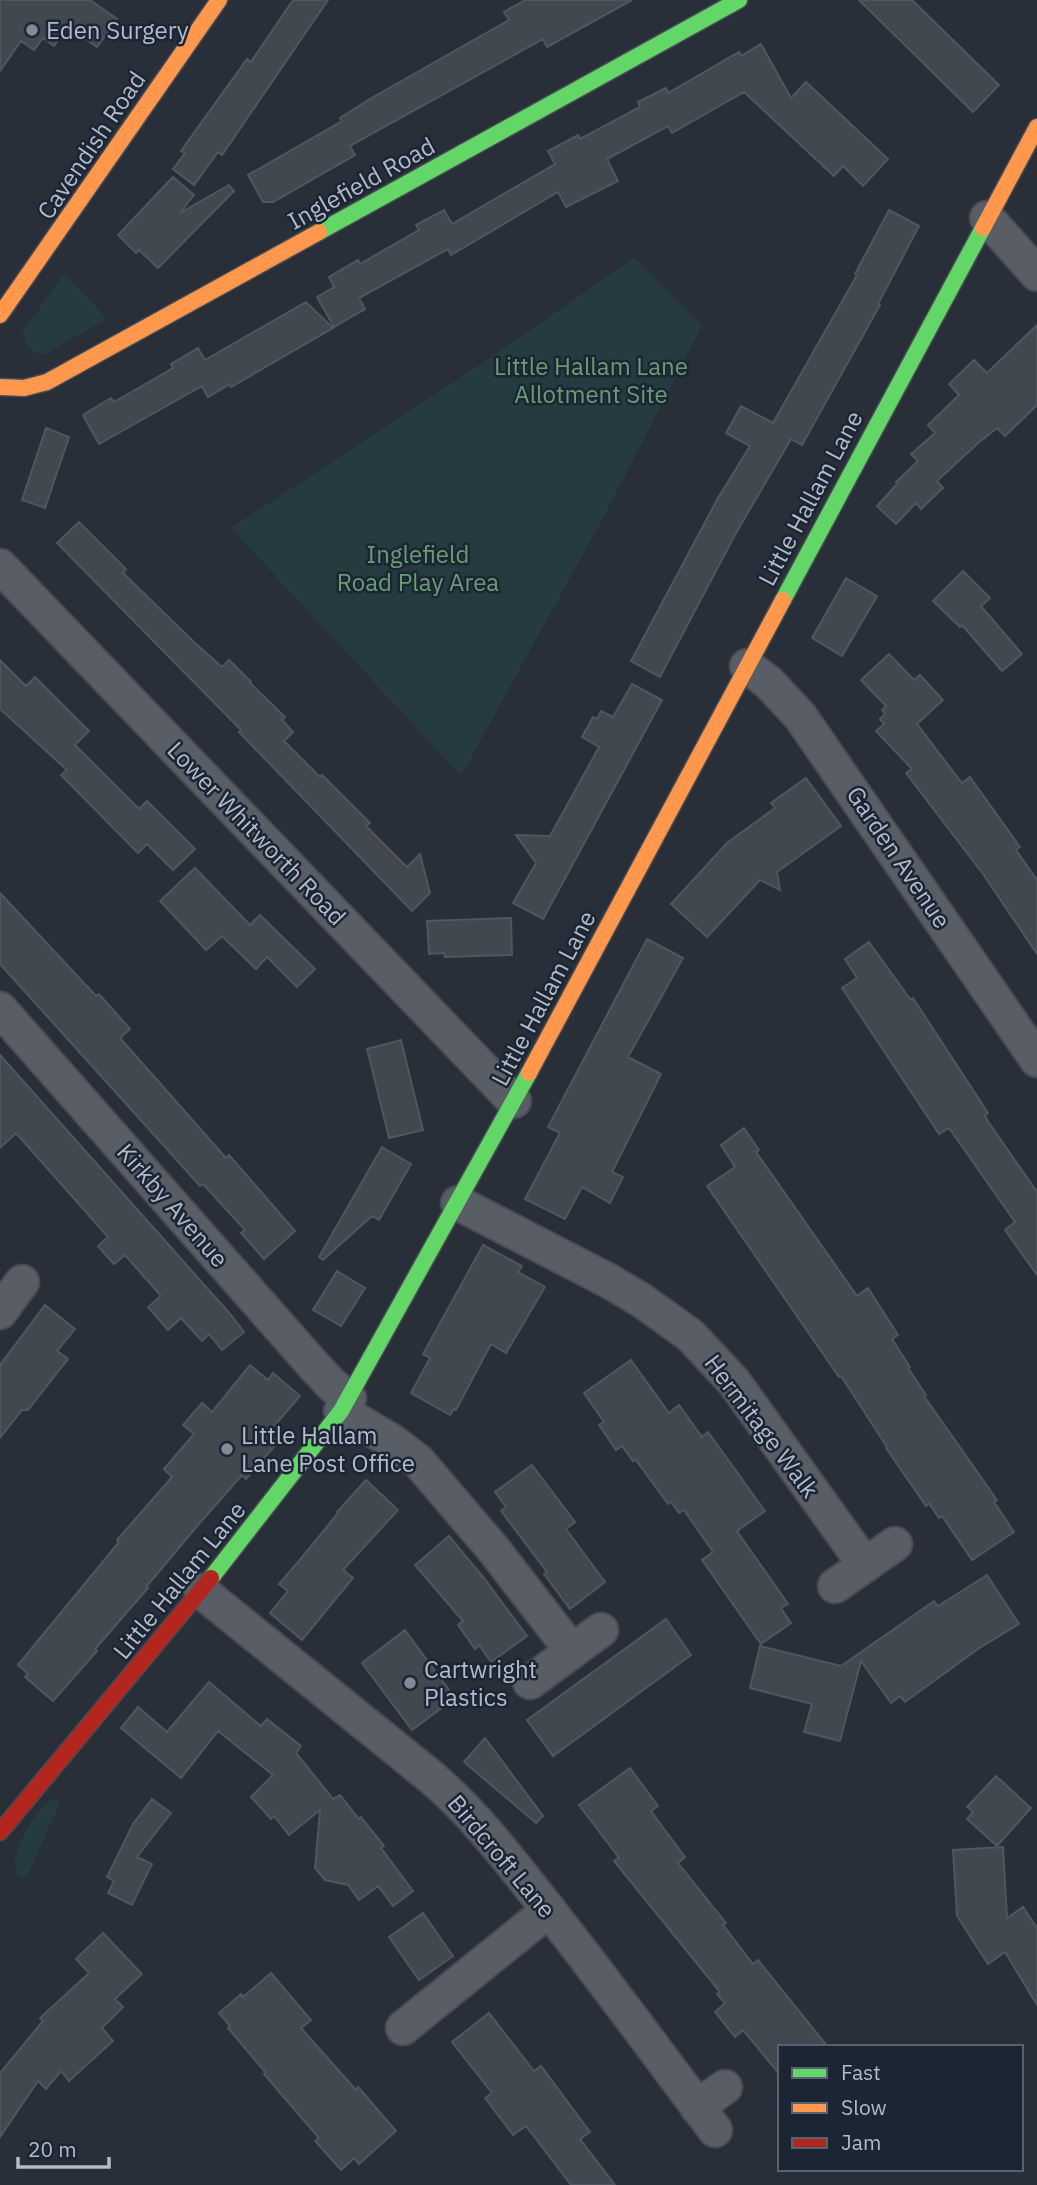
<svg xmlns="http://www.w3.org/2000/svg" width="1037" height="2185" font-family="'IBM Plex Sans',sans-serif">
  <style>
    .green { fill: #253b3f }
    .building { fill: #424850; stroke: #505660; stroke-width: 2 }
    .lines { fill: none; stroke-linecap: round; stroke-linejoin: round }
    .street-casing { stroke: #474b53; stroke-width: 37 }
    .fast-casing { stroke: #474b53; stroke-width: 19 }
    .slow-casing { stroke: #474b53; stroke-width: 19 }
    .jam-casing { stroke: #474b53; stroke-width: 19 }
    .street { stroke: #595d66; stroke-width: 33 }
    .fast { stroke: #63d668; stroke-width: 16 }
    .slow { stroke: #ff974d; stroke-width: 16 }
    .jam { stroke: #b3261e; stroke-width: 16 }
    .poi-dot { fill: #828a97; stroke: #1b2533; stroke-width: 2.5 }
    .labels { text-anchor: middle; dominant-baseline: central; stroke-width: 5; stroke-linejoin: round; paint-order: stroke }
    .poi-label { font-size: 24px; fill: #b2bbca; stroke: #1b2533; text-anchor: start }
    .street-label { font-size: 24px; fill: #b2bbca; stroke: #1b2533 }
    .park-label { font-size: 24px; fill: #679d73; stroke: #1b2533 }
  </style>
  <rect width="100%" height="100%" fill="#282f39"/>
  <path class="green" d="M634,258L702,326L609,507L461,776L231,528L478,366Z
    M64,273L107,319L45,354C31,353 25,347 23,332Z
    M50,1798L58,1801L59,1805L29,1872L25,1877L21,1878L17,1874C16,1869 14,1863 15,1858C20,1835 36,1815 50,1798Z"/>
  <path class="building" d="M0,0H90L117,19L97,47L67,26L54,46L43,38L34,50L21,41L0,71Z
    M293,0H328L222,155L218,152L194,185L173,169L185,153L181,151L247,59L251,62Z
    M525,0H632L547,47L543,39L350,146L355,155L273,202H263L248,175L342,121L340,118L368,100L509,20L504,12Z
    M859,0H912L999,85L973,112Z
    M761,44L791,98L806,82L888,159L863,186L843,166L834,176L744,92L672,133L668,126L607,159L618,181L566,207L558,192L451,255L448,249L359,298L365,309L334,327L317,297L334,287L329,277L358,260L360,264L419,230L416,225L444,210L452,224L555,164L548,151L578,135L580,139L640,107L638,102L666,88L668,93L739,52L741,56Z
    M173,177L194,195L180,213L229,185L234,191L158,268L139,250L136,253L118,235Z
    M889,210L919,226L878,304L880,305L802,445L791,439L736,533L660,677L631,661L718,498L750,446L726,433L741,406L773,423L857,275L855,274Z
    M306,302L333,328L231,387L230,384L208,397L202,386L99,444L83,415L111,398L114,402L173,368L171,364L198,348L205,360Z
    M1037,325V405L1005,436L997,428L977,444L937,481L943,488L921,509L916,503L896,524L877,506L898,483L896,482L918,461L911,454L935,433L928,425L959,395L949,384L974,360L987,373Z
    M46,428L69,437L45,508L22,500Z
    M79,522L126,569L123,573L195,643L222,667L229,660L251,682L250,683L285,717L282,720L293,732L284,741L320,777L322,775L370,823L366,826L407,867L420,854L430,893L412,911L239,732L241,730L57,543Z
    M963,571L990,598L981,606L1022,654L1002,671L962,625L960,627L933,601Z
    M846,578L877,596L842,656L812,638Z
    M889,654L914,680L920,675L943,700L917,724L962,783L970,777L1020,847L1016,850L1037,880V954L983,874L906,773L912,769L876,731L884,724L880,719L885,714L882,710L886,706L861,680Z
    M0,660L26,686L35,677L89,731L75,745L139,809L147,801L195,849L173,870L147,844L138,853L61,775L67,770L0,709Z
    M632,684L662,700L543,919L513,903L536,863L516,835L550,836L599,747L582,737L593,717L597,719L601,711L613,717Z
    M806,778L841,826L777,872L780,890L760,880L707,937L671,904L727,843L775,808L771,803Z
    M195,868L250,925L260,915L315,969L297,987L267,957L256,969L222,936L206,950L160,901Z
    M0,893L96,996L99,994L130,1029L120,1038L226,1158L229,1155L295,1231L264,1259L241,1233L245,1230L203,1184L200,1186L0,964Z
    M511,918L512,955L445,957L444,953L429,954L427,921Z
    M647,939L683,958L628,1057L661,1074L612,1172L623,1177L610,1203L582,1187L565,1219L525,1199L560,1133L548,1127Z
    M869,942L910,999L913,998L988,1113L985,1115L987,1120L1037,1192V1275L1005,1230L1015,1222L949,1128L939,1134L842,988L857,978L845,959Z
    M401,1040L423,1130L389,1138L367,1049Z
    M0,1055L231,1315L244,1332L222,1350L209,1334L202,1341L181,1318L168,1330L148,1307L161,1296L125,1255L114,1264L98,1246L108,1237L16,1133L0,1148Z
    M744,1128L759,1150L756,1152L857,1296L868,1288L898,1335L892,1339L910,1367L908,1368L926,1395L924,1396L997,1500L994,1502L1014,1532L972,1560L942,1516L939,1518L929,1503L926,1506L886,1448L887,1447L841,1376L839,1377L707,1186L735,1167L721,1145Z
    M382,1147L411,1164L379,1220L372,1216L323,1260L319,1257Z
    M483,1245L522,1266L518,1272L545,1287L506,1353L491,1344L456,1410L454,1409L450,1415L411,1393L430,1358L423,1354Z
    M337,1271L365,1288L341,1326L313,1310Z
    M45,1305L75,1329L57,1351L68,1359L28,1410H22L0,1438V1365Z
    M631,1360L669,1413L679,1405L702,1437L708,1432L765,1511L737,1531L788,1604L781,1608L791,1623L761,1644L702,1560L713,1552L684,1510L679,1513L671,1502L668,1504L636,1460L633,1461L622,1446L616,1450L599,1425L604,1422L584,1393Z
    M250,1365L268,1380L273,1373L300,1396L268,1433L278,1442L246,1479L242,1475L198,1525L146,1587L148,1588L95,1649L97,1651L53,1701L25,1677L28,1674L18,1665L119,1542L117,1540L172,1477L164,1469L194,1434L183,1425L202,1403L212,1412Z
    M532,1465L575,1522L566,1529L605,1582L570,1609L544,1574L547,1572L501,1511L506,1507L495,1492Z
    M366,1480L398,1510L343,1570L353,1578L302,1640L270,1613L288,1591L279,1584L304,1555L338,1513L337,1512Z
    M449,1536L484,1578L527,1636L491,1662L479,1645L475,1649L458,1625L463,1621L415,1565Z
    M987,1575L1019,1624L978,1649L905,1702L900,1696L891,1703L861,1661L840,1741L804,1732L812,1704L750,1688L760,1646L841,1666L934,1601L938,1606Z
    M666,1619L691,1655L553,1756L527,1720Z
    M405,1630L455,1698L412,1730L362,1663Z
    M209,1682L261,1726L267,1719L301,1746L296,1753L333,1799L340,1795L359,1819L361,1817L384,1846L381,1848L413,1891L393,1906L378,1886L359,1900L348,1885L325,1880L315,1868L320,1810L289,1835L274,1816L271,1819L251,1797L273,1775L218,1731L181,1778L121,1728L138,1707L167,1732Z
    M485,1738L543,1816L536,1823L464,1762Z
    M630,1768L658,1806L651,1811L685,1857L678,1863L726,1923L723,1925L753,1964L758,1960L828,2047H780V2075L743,2030L735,2037L715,2012L725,2003L717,1994L720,1992L614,1861L619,1858L579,1805Z
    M996,1776L1031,1808L997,1846L967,1819L973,1812L967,1807Z
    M152,1799L171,1813L137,1857L152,1864L132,1905L108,1893L114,1881L107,1877L133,1824Z
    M1003,1847L1007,1918L1023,1907L1037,1928V2005L1005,1952L988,1964L957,1916L953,1850Z
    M423,1913L453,1956L419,1980L389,1937Z
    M103,1933L142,1974L115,1999L123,2007L102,2028L113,2041L69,2081L61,2071L46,2089L38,2081L0,2137V2073L43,2021L40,2018L89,1973L76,1959Z
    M271,1973L311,2020L301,2028L356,2090L358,2087L396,2131L359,2164L354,2158L341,2170L315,2141L319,2138L264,2074L266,2073L228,2028L230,2026L219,2013L241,1994L243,1997Z
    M489,2013L534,2071L541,2066L590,2132L580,2139L615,2185H571L526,2126L513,2135L485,2098L492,2093L452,2042Z"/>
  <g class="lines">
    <g class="street-casing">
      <path id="street" d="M987,218L1037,274
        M0,566L514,1101
        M747,666L768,682L800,716L1037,1060
        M0,1009L315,1367L332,1385L349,1398
        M458,1203L609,1281L641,1300L690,1335L734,1382L865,1565
        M0,1312L22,1282
        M341,1411L393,1442L418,1461L494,1550L572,1651
        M835,1586L895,1544
        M201,1591L431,1777C478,1817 513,1865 551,1913C607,1984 661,2058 715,2130
        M530,1682L601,1630
        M403,2028L549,1910
        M697,2107L725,2087"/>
    </g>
    <g class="fast-casing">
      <path id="fast" d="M319,232L739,0
        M783,600L983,228
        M211,1578L341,1411L529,1073"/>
    </g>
    <g class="slow-casing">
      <path id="slow" d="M983,228L1037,127
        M0,315L219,0
        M0,387L24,388L47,382L319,232
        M529,1073L783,600"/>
    </g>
    <g class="jam-casing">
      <path id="jam" d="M0,1832L211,1578"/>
    </g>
    <use href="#street" class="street"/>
    <use href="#fast" class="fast"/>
    <use href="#slow" class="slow"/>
    <use href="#jam" class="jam"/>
  </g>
  <g class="poi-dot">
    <circle cx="32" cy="30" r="7"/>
    <circle cx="227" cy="1449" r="7"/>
    <circle cx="410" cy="1683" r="7"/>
  </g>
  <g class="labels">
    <g class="poi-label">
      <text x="46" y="30">Eden Surgery</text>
      <text x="241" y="1435">Little Hallam<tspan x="241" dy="28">Lane Post Office</tspan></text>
      <text x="424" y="1669">Cartwright<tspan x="424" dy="28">Plastics</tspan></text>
    </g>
    <g class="street-label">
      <text transform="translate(91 145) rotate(-56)">Cavendish Road</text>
      <text transform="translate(361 183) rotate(-29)">Inglefield Road</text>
      <text transform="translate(810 498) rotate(-62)">Little Hallam Lane</text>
      <text transform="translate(257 833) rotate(46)">Lower Whitworth Road</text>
      <text transform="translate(899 857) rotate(56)">Garden Avenue</text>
      <text transform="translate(543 998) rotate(-62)">Little Hallam Lane</text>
      <text transform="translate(173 1205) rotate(49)">Kirkby Avenue</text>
      <text transform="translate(762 1426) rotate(53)">Hermitage Walk</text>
      <text transform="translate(179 1580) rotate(-51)">Little Hallam Lane</text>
      <text transform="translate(502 1856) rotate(50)">Birdcroft Lane</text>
    </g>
    <g class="park-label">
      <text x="591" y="366">Little Hallam Lane<tspan x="591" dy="28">Allotment Site</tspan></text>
      <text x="418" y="554">Inglefield<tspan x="418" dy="28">Road Play Area</tspan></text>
    </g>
  </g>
  <rect x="778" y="2045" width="245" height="126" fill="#1b2533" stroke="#57616f" stroke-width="2"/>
  <rect x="792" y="2068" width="35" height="10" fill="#63d668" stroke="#57616f" stroke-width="2"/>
  <text x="841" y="2080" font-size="21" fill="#b2bbca">Fast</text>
  <rect x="792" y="2103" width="35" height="10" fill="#ff974d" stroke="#57616f" stroke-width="2"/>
  <text x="841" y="2115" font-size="21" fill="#b2bbca">Slow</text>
  <rect x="792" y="2138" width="35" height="10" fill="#b3261e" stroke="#57616f" stroke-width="2"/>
  <text x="841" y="2150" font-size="21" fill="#b2bbca">Jam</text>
  <path d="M18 2157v10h91v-10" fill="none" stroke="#b2bbca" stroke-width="3.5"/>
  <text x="28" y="2157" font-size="21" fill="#b2bbca" stroke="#1b2533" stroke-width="5" paint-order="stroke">20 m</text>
</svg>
